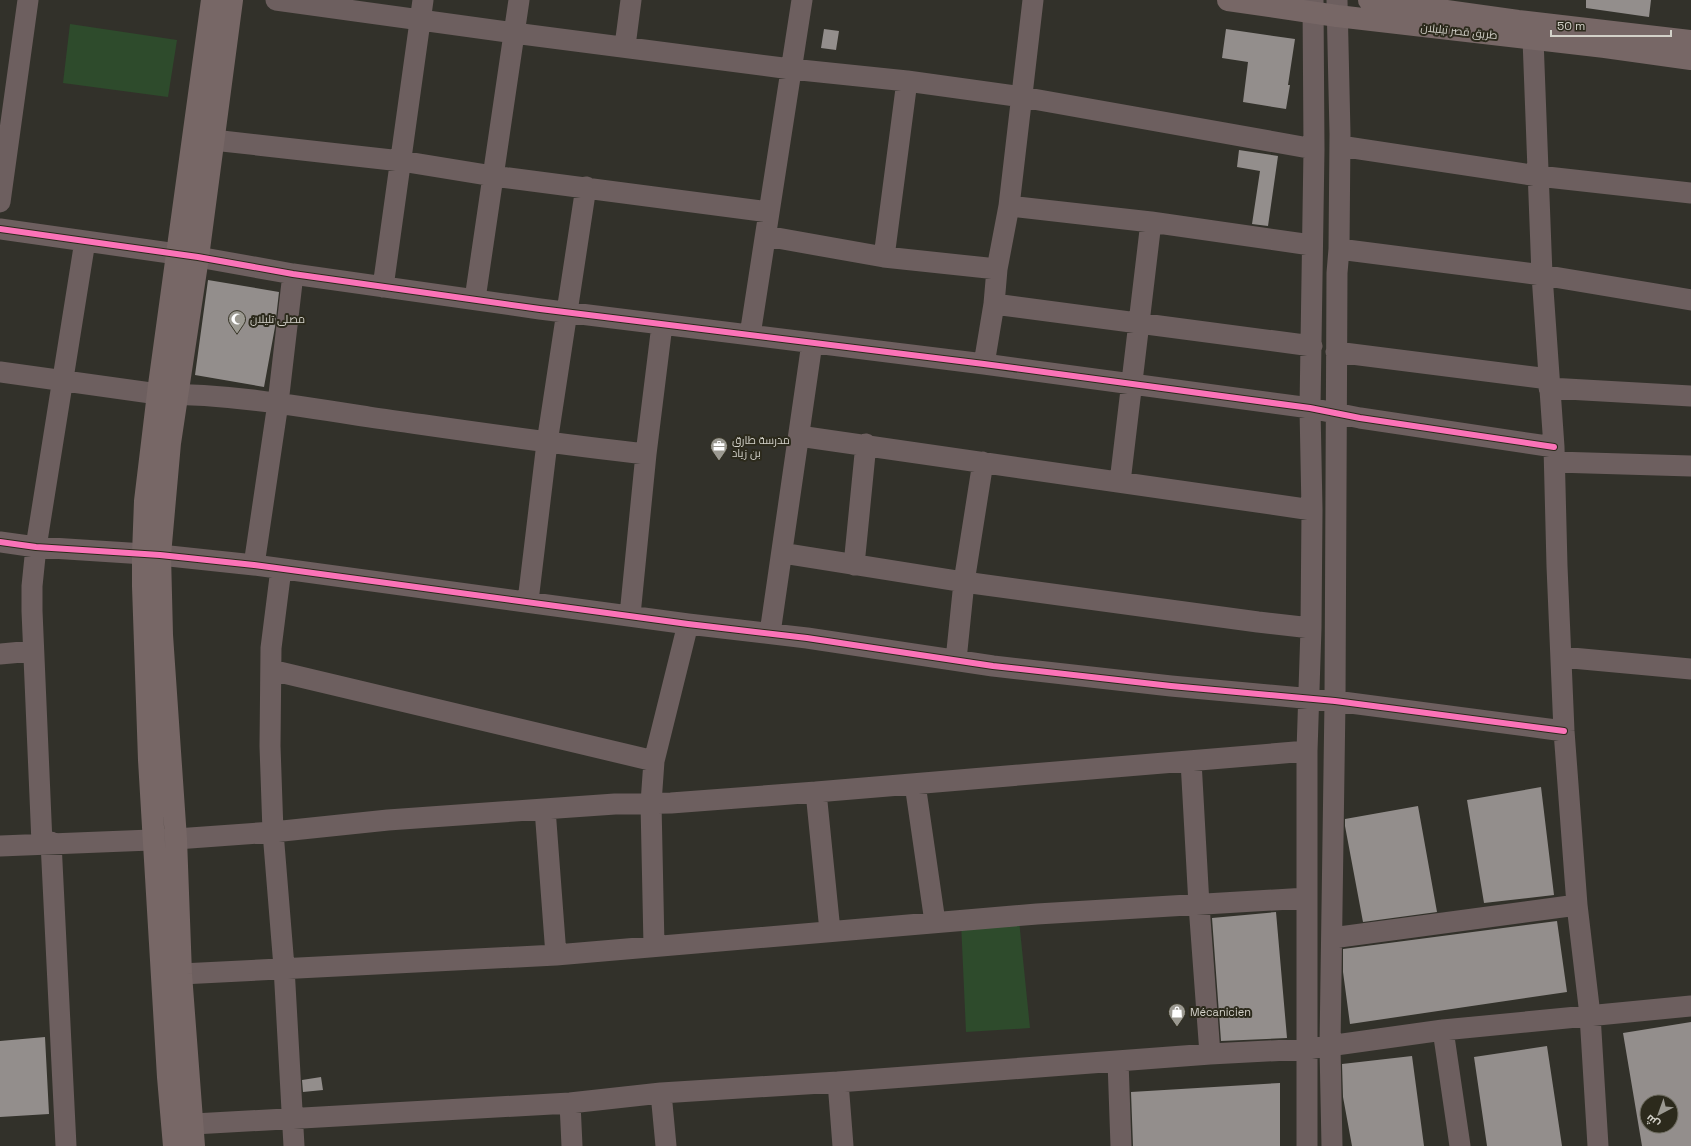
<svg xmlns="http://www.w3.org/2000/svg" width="1691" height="1146" font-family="'Space Grotesk',Cairo,sans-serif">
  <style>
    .green { fill: #2e4b2c }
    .building { fill: #938e8c; fill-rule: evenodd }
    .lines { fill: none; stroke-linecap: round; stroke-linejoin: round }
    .minor { stroke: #6d5f5f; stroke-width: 21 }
    .major { stroke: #776766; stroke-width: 22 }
    .cycleway-casing { stroke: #2c2a1c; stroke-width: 8 }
    .cycleway { stroke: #fb73b8; stroke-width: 6 }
    .labels { text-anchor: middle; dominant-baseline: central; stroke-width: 4; stroke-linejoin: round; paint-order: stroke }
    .street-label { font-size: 11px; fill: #d3d1c9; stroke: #2c2a1c }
    .poi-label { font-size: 11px; fill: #d3d1c9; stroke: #2c2a1c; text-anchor: start }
  </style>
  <rect width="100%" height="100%" fill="#32312a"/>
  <path class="green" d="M70,24L177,40L168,97L63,83Z
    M1019,920L1030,1028L966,1032L961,922Z"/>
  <path class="building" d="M1586,0H1651L1649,17L1586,8Z
    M824,29L839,31L836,50L821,48Z
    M1226,29L1295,39L1288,85H1290L1286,109L1243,102L1248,62L1222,58Z
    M1239,150L1278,156L1268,226L1252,224L1260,171L1237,167Z
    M208,280L279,292L275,327L264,387L195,375Z
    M1541,787L1554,895L1484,903L1467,800Z
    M1418,806L1437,912L1363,922L1345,826V819Z
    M1276,912L1287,1038L1221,1041L1212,918Z
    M1557,921L1567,992L1350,1024L1343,972V949Z
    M1691,1022V1146H1642L1623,1033ZM1647,1102H1671V1126H1647Z
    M45,1037L49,1114L0,1117V1041Z
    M1547,1046L1562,1146H1487L1474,1057Z
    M1412,1056L1424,1146H1352L1343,1097L1342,1064Z
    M321,1077L323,1090L303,1092L302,1080Z
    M1280,1083V1146H1133L1131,1092Z"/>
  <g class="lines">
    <path class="minor" d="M276,0L514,33L791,69L907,81L1022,97L1314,149
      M1533,39L1542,275L1554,447L1557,566L1564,731L1577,905L1590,1015L1598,1146
      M625,46L631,0
      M213,140L401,161L493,176L769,212
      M1340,146L1538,176L1691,193
      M0,202L28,0
      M1009,206L1151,222L1311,245
      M0,229L198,257L293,274L540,309L984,364L1310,408L1360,418L1554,447
      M766,236L884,257L997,269
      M1339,249L1542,275L1691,300
      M884,257L907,81
      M383,287L423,0
      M475,299L519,0
      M994,304L1312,346
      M750,335L802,0
      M1336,352L1549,379
      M984,364L994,304L997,269L1009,206L1033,0
      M0,372L158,394C228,394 300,406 369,417C461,430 553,444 646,454
      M1549,388L1691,396
      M799,436L1312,510
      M1555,462L1691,466
      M1120,482L1151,222
      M0,542L36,547L160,555L254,565L688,624L807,638L993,666L1171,686L1335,701L1564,731
      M782,553L964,582L1258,622L1311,628
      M254,565L278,403L293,274
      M854,565L866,444
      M281,569L271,648L270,746L273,832L284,967L294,1146
      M528,601L547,443L586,187
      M630,615L646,454L662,325
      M770,633L812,343
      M0,654L33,651
      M1561,657L1691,669
      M956,660L964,582L983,462
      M271,670L654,761
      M1191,761L1199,905L1210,1054
      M915,784L935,922
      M816,792L830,931
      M545,809L556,955
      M51,842L66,1146
      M42,843L32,611V586L36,547L85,241
      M0,846L176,839L273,832L388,820L615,804L671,803L816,792L1307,751
      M1332,938L1577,905
      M654,946L651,803L654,761L688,624
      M181,974L556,955L1037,914L1307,898
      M1443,1030L1460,1146
      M1118,1061L1121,1146
      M838,1082L843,1146
      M661,1093L666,1146
      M570,1103L572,1146
      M176,1125L570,1103L661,1093L838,1082L1210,1054L1307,1049L1443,1030L1691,1006
      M1307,1146V751L1311,628L1312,510L1310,408L1314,149L1313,0
      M1332,1146L1330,1047L1335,701L1337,273L1339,249L1340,134L1337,0"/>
    <path class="major" d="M1228,0L1337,16L1605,47L1691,59
      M1369,0L1518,21L1691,41
      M174,1146L168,1077L149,760L143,586V554L145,501L159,385L212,0
      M194,1146L181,974L176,839L162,635L160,555L170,443L198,257L232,0"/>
    <g class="cycleway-casing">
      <path id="cycleway" d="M0,229L198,257L293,274L540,309L984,364L1310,408L1360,418L1554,447
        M0,542L36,547L160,555L254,565L688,624L807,638L993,666L1171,686L1335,701L1564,731"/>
    </g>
    <use href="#cycleway" class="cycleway"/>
  </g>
  <defs>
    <g id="mosque-pin" transform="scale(0.9)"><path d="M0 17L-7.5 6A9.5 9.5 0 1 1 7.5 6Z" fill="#9b9991" stroke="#2c2a1c"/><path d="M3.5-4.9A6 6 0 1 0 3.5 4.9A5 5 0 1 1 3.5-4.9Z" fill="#fff"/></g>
    <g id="office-pin" transform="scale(0.9)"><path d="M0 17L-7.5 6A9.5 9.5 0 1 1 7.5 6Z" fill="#9b9991" stroke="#2c2a1c"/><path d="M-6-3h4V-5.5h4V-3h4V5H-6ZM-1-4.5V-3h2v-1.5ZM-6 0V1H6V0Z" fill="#fff"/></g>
    <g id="shop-pin" transform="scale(0.9)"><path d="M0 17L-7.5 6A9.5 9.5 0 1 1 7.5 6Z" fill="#9b9991" stroke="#2c2a1c"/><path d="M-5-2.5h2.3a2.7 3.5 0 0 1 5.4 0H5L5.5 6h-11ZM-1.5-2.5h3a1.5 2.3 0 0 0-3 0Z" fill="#fff"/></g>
  </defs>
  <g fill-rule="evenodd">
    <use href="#mosque-pin" x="237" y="319"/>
    <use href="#office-pin" x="719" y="446"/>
    <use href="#shop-pin" x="1177" y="1012"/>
  </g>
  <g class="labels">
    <g class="street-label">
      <text transform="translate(1459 31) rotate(6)">طريق قصر تيليلان</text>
    </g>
    <g class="poi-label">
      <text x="250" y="319">مصلى تليلان</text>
      <text x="732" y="440">مدرسة طارق<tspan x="732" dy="13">بن زياد</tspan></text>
      <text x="1190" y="1012">Mécanicien</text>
    </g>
  </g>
  <g transform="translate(1659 1114) rotate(221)"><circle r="19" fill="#2c2a1c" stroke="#6f6d61"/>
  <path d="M0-3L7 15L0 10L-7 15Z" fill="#9b9991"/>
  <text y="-6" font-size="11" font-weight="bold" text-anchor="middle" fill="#d3d1c9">ش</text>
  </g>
  <path d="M1551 30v6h120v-6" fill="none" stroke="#d3d1c9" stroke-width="2"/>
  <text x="1557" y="30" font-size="12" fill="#d3d1c9" stroke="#2c2a1c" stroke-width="3" paint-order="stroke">50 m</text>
</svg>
